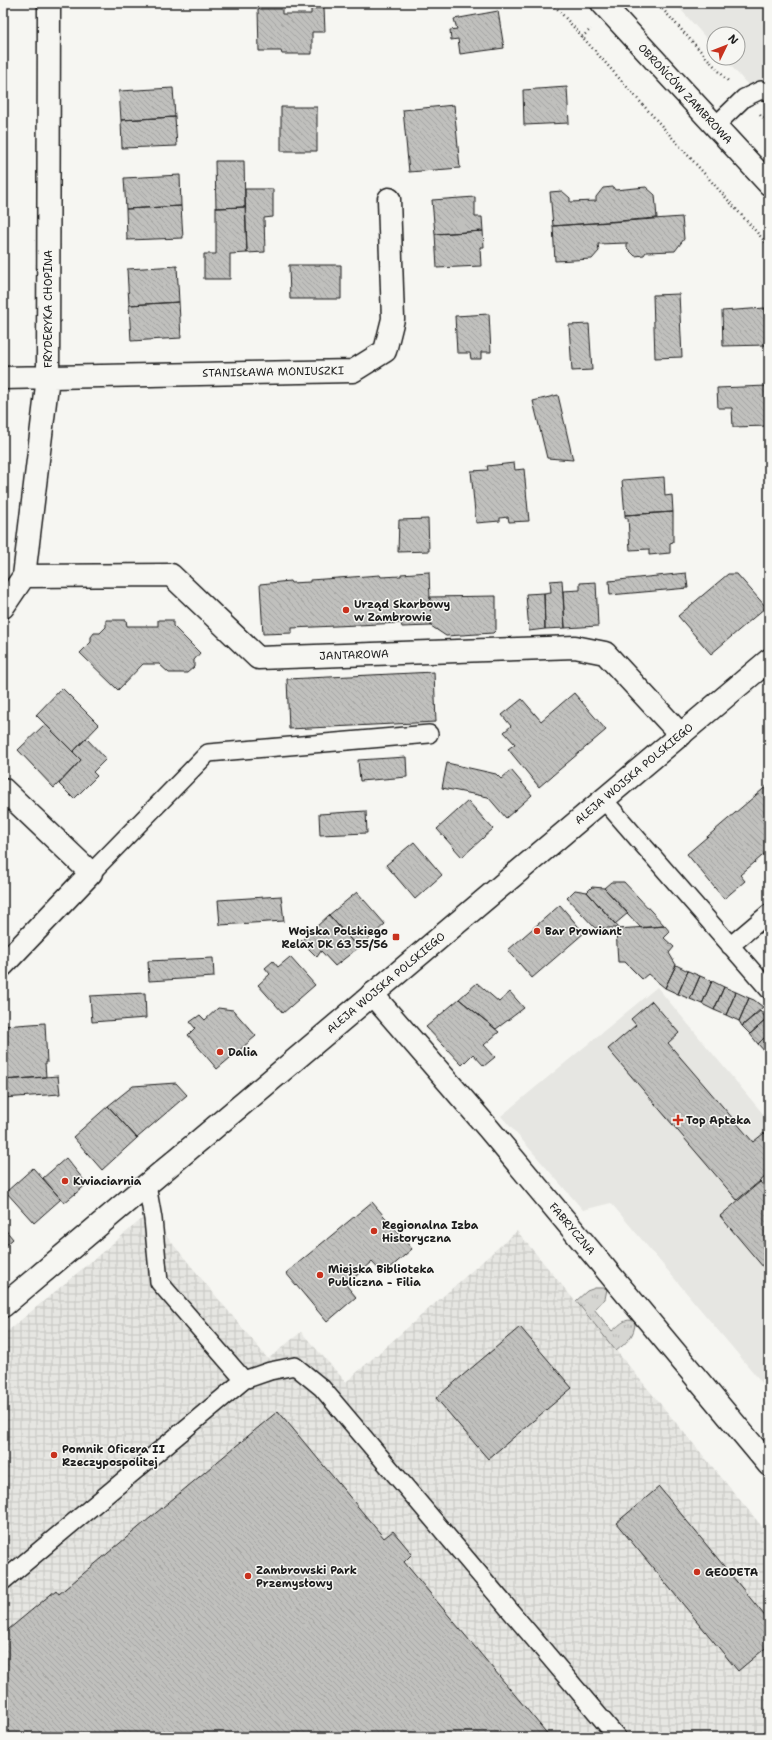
<svg xmlns="http://www.w3.org/2000/svg" width="772" height="1740" font-family="'Shantell Sans',sans-serif">
  <style>
    .built { fill: #e6e6e2 }
    .industrial { fill: url(#industrial-grid) }
    .grass { fill: url(#grass-tufts); stroke: #797977 }
    .building { fill: url(#building-back-hatch); stroke: #1c1c1c }
    .lines { fill: none; stroke-linecap: round; stroke-linejoin: round }
    .service-casing { stroke: #1c1c1c; stroke-width: 20 }
    .minor-casing { stroke: #1c1c1c; stroke-width: 25 }
    .tertiary-casing { stroke: #1c1c1c; stroke-width: 25 }
    .primary-casing { stroke: #1c1c1c; stroke-width: 25 }
    .path { stroke: #1c1c1c; stroke-width: 2.5; stroke-dasharray: 1 3; stroke-linecap: butt }
    .service { stroke: #f6f6f2; stroke-width: 17 }
    .minor { stroke: #f6f6f2; stroke-width: 22 }
    .tertiary { stroke: #f6f6f2; stroke-width: 22 }
    .primary { stroke: #f6f6f2; stroke-width: 22 }
    .poi-dot { fill: #c8321e; stroke: #f6f6f2; stroke-width: 1.5 }
    .labels { text-anchor: middle; dominant-baseline: central; stroke-width: 3; stroke-linejoin: round; paint-order: stroke }
    .street-label { font-size: 11px; fill: #1c1c1c; stroke: #f6f6f2 }
    .poi-label { font-size: 11px; font-weight: bold; fill: #1c1c1c; stroke: #f6f6f2; text-anchor: start }
  </style>
  <defs>
    <pattern id="industrial-grid" width="8" height="8" patternUnits="userSpaceOnUse"><rect width="8" height="8" fill="#e6e6e2"/><path d="M0 4h8M4 0v8" fill="none" stroke="#c5c5c1"/></pattern>
    <pattern id="grass-tufts" width="24" height="20" patternUnits="userSpaceOnUse"><rect width="24" height="20" fill="#d6d6d2"/><path d="M3 7l-1-3M5 7V3M7 7l1-3M15 17l-1-3M17 17v-4M19 17l1-3" fill="none" stroke="#b7b7b4"/></pattern>
    <pattern id="building-back-hatch" width="6" height="6" patternUnits="userSpaceOnUse"><rect width="6" height="6" fill="#c0c0bd"/><path d="M-1 5l2 2M0 0l6 6M5-1l2 2" fill="none" stroke="#a4a4a2"/></pattern>
  </defs>
  <rect width="100%" height="100%" fill="#f6f6f2"/>
  <filter id="ink" filterUnits="userSpaceOnUse"><feTurbulence type="fractalNoise" baseFrequency=".025" numOctaves="2"/><feDisplacementMap in="SourceGraphic" scale="8" xChannelSelector="R" yChannelSelector="G"/><feConvolveMatrix kernelMatrix="1 2 1 2 8 2 1 2 1" color-interpolation-filters="sRGB"/></filter>
  <g filter="url(#ink)">
    <path class="built" d="M675,3H769V109L724,58H738V34H714V47Z
      M657,987L769,1121V1391L611,1203L583,1210L501,1116Z"/>
    <path class="industrial" d="M148,1214L268,1359L301,1332L346,1382L517,1231L769,1535V1737H3V1335Z"/>
    <path class="grass" d="M595,1288H605L607,1289L605,1299L594,1309L612,1331C619,1326 626,1316 635,1322C635,1336 626,1343 616,1351L576,1301L587,1291Z"/>
    <path class="building" d="M311,8H324L325,32H312V54H282L281,51H259L258,9H282V14H311Z
      M498,11L504,48L460,54L458,39L451,40L450,30L457,29L454,19Z
      M567,87L569,123L524,125L523,90Z
      M173,88L175,117L121,120L119,91Z
      M454,105L460,168L409,172L403,110Z
      M281,107H317V151H281Z
      M175,117L177,146L122,148L121,120Z
      M215,161H244L245,207L216,208Z
      M180,175L181,206L126,209L124,178Z
      M613,187L615,190L646,187L655,195L657,218L553,226L550,192L562,191L570,198V202L596,201V197L603,188Z
      M245,189H273V217L264,218L265,252L247,253Z
      M475,197V217H482L483,231L435,234L432,200Z
      M181,206L183,238L127,240L126,209Z
      M245,207L247,253L230,254V279H204V254H216V208Z
      M682,217L684,239L675,251L646,252L644,255L635,256L627,248V243L598,244L599,251L592,259L555,261L553,226Z
      M483,231L484,247H480L481,266L437,268L435,234Z
      M289,265H341V299H290Z
      M177,266L179,302L129,305L127,269Z
      M679,294L682,357L655,358L653,295Z
      M179,302L181,338L131,341L129,305Z
      M765,308L767,345L723,346L722,311Z
      M489,314L491,352H481V359H471L470,353H457L455,316Z
      M589,324L592,370L572,371L569,325Z
      M767,386L768,426L733,427L732,408H718L717,388Z
      M558,395L573,460L547,458L533,401Z
      M514,463L515,470L524,469L529,521L509,522L508,517L500,518V521L476,523L471,471L488,470L487,466Z
      M664,477L665,496L672,495L673,512L625,515L622,480Z
      M673,512V542L670,543V553L649,555V549L630,550L628,518H625V515Z
      M428,519L429,551L398,552L399,520Z
      M769,535V542L765,539Z
      M429,572L431,626L402,627L401,623L292,628V633L263,634L260,584L290,581L291,583L310,582V580L380,575L381,577L401,576V574Z
      M686,573L688,588L610,595L609,581Z
      M728,574H737L766,607L711,654L678,616Z
      M562,580L565,628L545,629L544,593L551,592L550,581Z
      M596,582L598,626L565,628L563,591L580,590V583Z
      M544,593L545,629L529,631L526,594Z
      M496,596V630L493,633L446,636L431,626L430,597Z
      M106,620H126L127,626H158V620H173V626L200,653L194,660V667L187,673H169L159,664H143L118,690L80,653L91,642V637L94,633H100L106,627Z
      M434,672L436,722L289,729L287,679Z
      M62,688L99,725L73,752L36,715Z
      M574,693L606,730L539,787L508,749L515,744L504,732L511,726L502,715L522,699L541,721Z
      M45,724L81,760L54,788L18,750Z
      M86,738L106,759L93,772L97,776L74,799L59,784L81,760L73,752Z
      M406,757L407,777L360,781L358,760Z
      M447,763L496,774L501,779L511,770L532,795L506,818L488,797L442,788Z
      M769,784V850L740,875L745,881L724,899L687,854Z
      M468,801L493,829L462,857L437,829Z
      M366,811L367,833L320,835L319,814Z
      M414,842L442,875L415,899L386,865Z
      M611,882H624L665,926L641,928L604,888Z
      M592,887L604,888L628,913L615,924L587,892Z
      M575,890L587,892L619,928H595L567,898Z
      M357,892L385,924L358,948L329,915Z
      M281,896L284,921L220,925L218,900Z
      M560,905L584,933L532,978L508,950Z
      M329,915L358,948L335,966L321,951L317,957L301,941Z
      M665,926L670,932L664,938L674,947L669,953L676,965L665,988L648,974L642,979L625,962H618L616,929Z
      M290,957L315,985L283,1013L258,985L270,974L265,968L273,961L278,967Z
      M213,958L214,977L149,981L148,961Z
      M676,965L688,971L678,994L665,988Z
      M688,971L700,976L690,999L678,994Z
      M700,976L712,981L702,1004L690,999Z
      M712,981L724,987L714,1010L702,1004Z
      M477,983L499,1002L510,992L524,1008L496,1029L459,999Z
      M724,987L736,992L726,1015L714,1010Z
      M736,992L749,998L739,1021L726,1015Z
      M145,993L146,1018L92,1022L90,996Z
      M749,998L754,1000L763,1007L742,1026L739,1021Z
      M459,999L499,1032L484,1045L495,1057L484,1066L473,1054L462,1065L426,1027Z
      M652,1001L679,1033L668,1043L753,1142L764,1133L769,1138V1181L765,1177L737,1200L608,1049L636,1025L631,1019Z
      M218,1008L233,1010L256,1036L217,1069L188,1035L195,1028L190,1022L200,1015L205,1020Z
      M760,1011L767,1019L750,1034L742,1026Z
      M767,1019L769,1021V1033L758,1044L750,1034Z
      M45,1023L47,1063H45L46,1077L3,1080V1026Z
      M769,1033V1050L766,1053L758,1044Z
      M58,1076L60,1094L3,1098V1080Z
      M176,1083L187,1095L137,1138L108,1106L133,1086Z
      M108,1106L137,1138L102,1170L73,1137Z
      M66,1158L87,1184L64,1203L43,1178Z
      M33,1168L61,1199L34,1223L6,1192Z
      M760,1182L769,1192V1274L720,1216Z
      M372,1202L412,1249L383,1274L372,1262L346,1285L356,1297L327,1322L286,1273Z
      M3,1227L13,1239L3,1248Z
      M520,1327L572,1388L488,1459L436,1398Z
      M278,1411L384,1538L393,1531L412,1554L404,1562L550,1737H3V1634L56,1590L59,1594Z
      M659,1487L769,1621V1645L738,1671L616,1523Z"/>
    <g class="lines">
      <g class="service-casing">
        <path id="service" d="M715,126L744,98L761,90L769,92
          M603,799L769,990
          M91,873L208,753L429,734
          M730,946L769,913
          M147,1185L153,1219L159,1282L244,1380
          M3,1581L244,1380L270,1371L295,1366L322,1388L617,1737"/>
      </g>
      <g class="minor-casing">
        <path id="minor" d="M3,378L353,371L385,351L393,319L389,199
          M24,576L171,575L258,658L575,647L605,653L681,735
          M3,607L24,576L48,377L49,3
          M3,789L91,873L3,965
          M372,994L488,1128L769,1465"/>
      </g>
      <g class="tertiary-casing">
        <path id="tertiary" d="M602,3L769,184"/>
      </g>
      <g class="primary-casing">
        <path id="primary" d="M3,1306L769,660"/>
      </g>
      <path class="path" d="M552,3L769,246
        M657,3L728,81
        M582,37L591,29
        M760,115L769,125"/>
      <use href="#service" class="service"/>
      <use href="#minor" class="minor"/>
      <use href="#tertiary" class="tertiary"/>
      <use href="#primary" class="primary"/>
    </g>
  </g>
  <g class="poi-dot">
    <circle cx="346" cy="610" r="4"/>
    <circle cx="537" cy="931" r="4"/>
    <rect x="392" y="933" width="8" height="8" rx="2"/>
    <circle cx="220" cy="1052" r="4"/>
    <path d="M676 1114h4v4h4v4h-4v4h-4v-4h-4v-4h4z"/>
    <circle cx="65" cy="1181" r="4"/>
    <circle cx="374" cy="1231" r="4"/>
    <circle cx="320" cy="1275" r="4"/>
    <circle cx="54" cy="1455" r="4"/>
    <circle cx="697" cy="1572" r="4"/>
    <circle cx="248" cy="1576" r="4"/>
  </g>
  <g class="labels">
    <g class="street-label">
      <text transform="translate(685 94) rotate(47)">OBROŃCÓW ZAMBROWA</text>
      <text transform="translate(48 309) rotate(-90)">FRYDERYKA CHOPINA</text>
      <text transform="translate(273 372) rotate(-1)">STANISŁAWA MONIUSZKI</text>
      <text transform="translate(354 655) rotate(-2)">JANTAROWA</text>
      <text transform="translate(634 774) rotate(-40)">ALEJA WOJSKA POLSKIEGO</text>
      <text transform="translate(386 983) rotate(-40)">ALEJA WOJSKA POLSKIEGO</text>
      <text transform="translate(572 1229) rotate(50)">FABRYCZNA</text>
    </g>
    <g class="poi-label">
      <text x="354" y="604">Urząd Skarbowy<tspan x="354" dy="13">w Zambrowie</tspan></text>
      <text x="388" y="931" text-anchor="end">Wojska Polskiego<tspan x="388" dy="13">Relax DK 63 55/56</tspan></text>
      <text x="545" y="931">Bar Prowiant</text>
      <text x="228" y="1052">Dalia</text>
      <text x="686" y="1120">Top Apteka</text>
      <text x="73" y="1181">Kwiaciarnia</text>
      <text x="382" y="1225">Regionalna Izba<tspan x="382" dy="13">Historyczna</tspan></text>
      <text x="328" y="1269">Miejska Biblioteka<tspan x="328" dy="13">Publiczna - Filia</tspan></text>
      <text x="62" y="1449">Pomnik Oficera II<tspan x="62" dy="13">Rzeczypospolitej</tspan></text>
      <text x="256" y="1570">Zambrowski Park<tspan x="256" dy="13">Przemysłowy</tspan></text>
      <text x="705" y="1572">GEODETA</text>
    </g>
  </g>
  <rect width="772" height="1740" fill="none" stroke="#f6f6f2" stroke-width="16"/>
  <rect x="8" y="8" width="756" height="1724" fill="none" stroke="#1c1c1c" stroke-width="1.5" filter="url(#ink)"/>
  <g transform="translate(726 46) rotate(47)"><circle r="19" fill="#f6f6f2" stroke="#9f9f9c"/>
  <path d="M0-3L7 15L0 10L-7 15Z" fill="#c8321e"/>
  <text y="-6" font-size="11" font-weight="bold" text-anchor="middle" fill="#1c1c1c">N</text>
  </g>
</svg>
